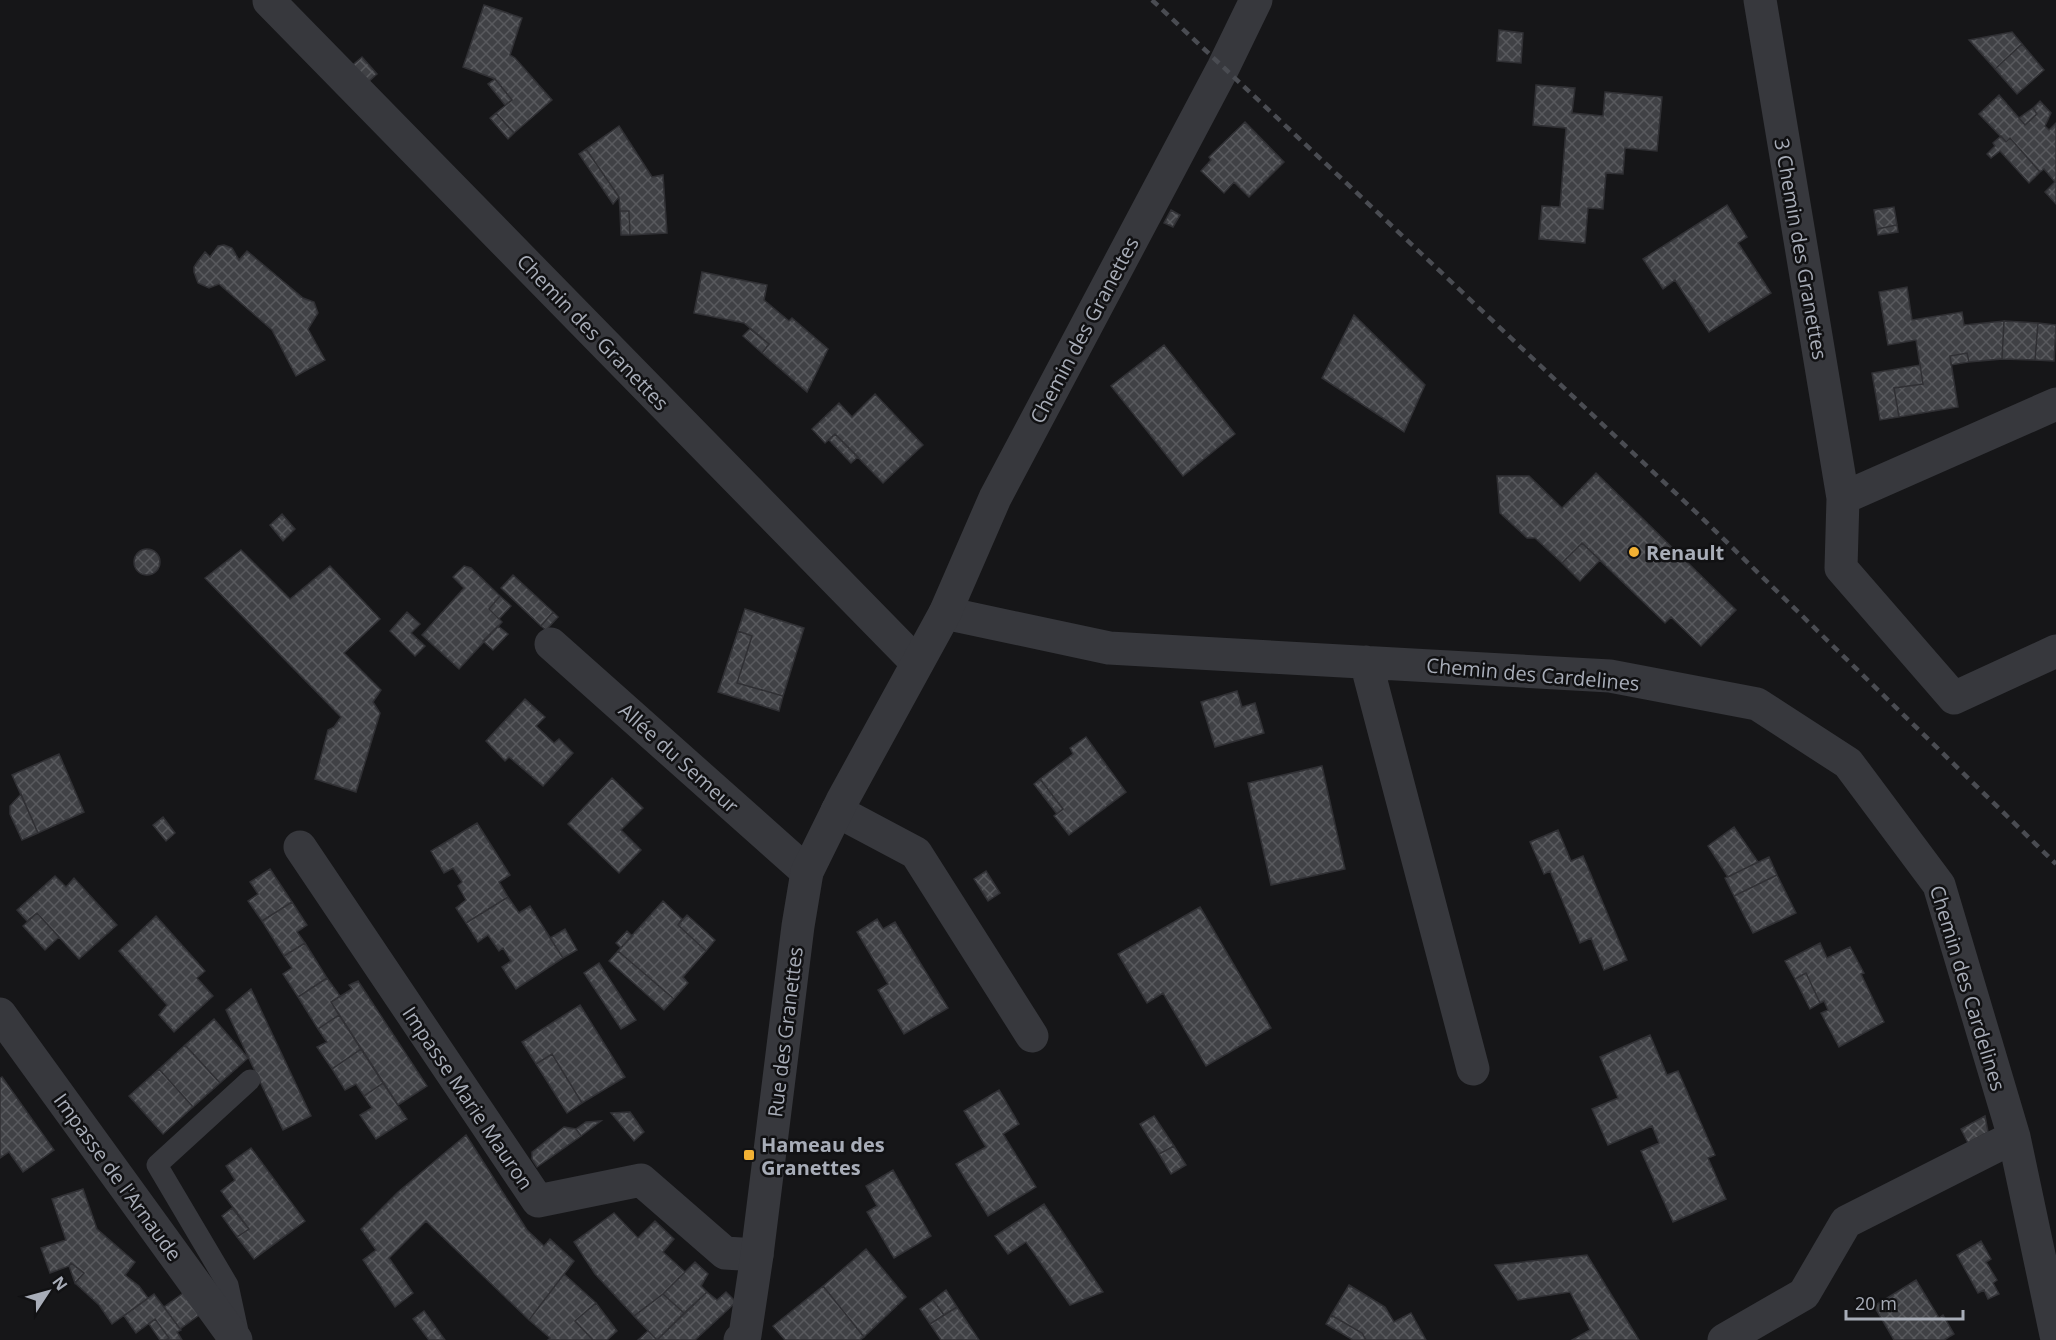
<svg xmlns="http://www.w3.org/2000/svg" width="2056" height="1340" font-family="'Open Sans',sans-serif">
  <style>
    .building { fill: url(#building-cross-hatch); stroke: #303034; stroke-width: 1.5 }
    .lines { fill: none; stroke-linecap: round; stroke-linejoin: round }
    .service { stroke: #37383d; stroke-width: 21 }
    .minor { stroke: #37383d; stroke-width: 33 }
    .tertiary { stroke: #37383d; stroke-width: 33 }
    .rail { stroke: #4a4c52; stroke-width: 4.5; stroke-dasharray: 8 6; stroke-linecap: butt }
    .poi-dot { fill: #f2b134; stroke: #111113; stroke-width: 2 }
    .labels { text-anchor: middle; dominant-baseline: central; stroke-width: 5; stroke-linejoin: round; paint-order: stroke }
    .street-label { font-size: 20px; fill: #a8adb8; stroke: #111113 }
    .poi-label { font-size: 20px; font-weight: bold; fill: #a8adb8; stroke: #111113; text-anchor: start }
  </style>
  <defs>
    <pattern id="building-cross-hatch" width="8" height="8" patternUnits="userSpaceOnUse" patternTransform="scale(1.5)"><rect width="8" height="8" fill="#404145"/><path d="M0 0l8 8M0 8l8-8" fill="none" stroke="#595a5e"/></pattern>
  </defs>
  <rect width="100%" height="100%" fill="#161618"/>
  <path class="building" d="M484,5L522,18L510,55L515,58L552,100L514,133L496,113L512,100L495,79L463,67Z
    M1499,30L1523,33L1521,63L1497,61Z
    M2012,32L2022,44L1995,69L1969,40Z
    M2022,44L2044,70L2017,94L1995,69Z
    M362,57L377,74L366,84L349,68Z
    M495,79L512,100L505,105L488,84Z
    M1536,85L1575,88L1572,113L1603,116L1605,92L1662,97L1657,151L1625,148L1623,174L1606,173L1603,209L1588,208L1585,243L1539,239L1542,206L1560,207L1566,128L1533,125Z
    M1999,95L2025,125L2037,114L2033,108L2040,101L2051,113L2045,126L2049,130L2056,123V204L2045,192L2055,182L2044,169L2040,172L2010,138L2006,142L1979,114Z
    M2033,108L2037,114L2025,125L2019,118Z
    M496,113L514,133L508,139L490,118Z
    M1245,122L1284,162L1249,197L1234,182L1224,193L1201,171L1211,160L1209,157Z
    M619,126L652,177L663,175L667,233L630,235L629,211H620L619,197L586,149Z
    M2001,136L2006,142L2010,138L2040,172L2029,183L2000,151L1991,158L1987,154L1995,146L1993,143Z
    M586,149L619,197L613,204L579,154Z
    M1727,205L1747,237L1738,243L1771,293L1709,332L1675,280L1663,289L1643,259Z
    M1894,207L1897,225L1877,229L1874,210Z
    M1171,210L1180,215L1173,227L1164,223Z
    M620,211H629L630,235H621Z
    M1897,225L1898,232L1878,235L1877,229Z
    M224,245L232,248L239,260L247,251L303,298L314,302L318,313L308,329L325,360L296,376L272,330L219,284L209,288L198,283L194,272V267L198,261L205,252L210,257L218,246Z
    M702,272L767,285L764,300L789,321L792,318L828,349L807,392L762,353L769,344L744,323L694,313Z
    M1907,287L1912,320L1962,312L1964,325L2004,321L2002,359L1969,362L1967,353L1950,356L1958,407L1899,417L1894,388L1923,384L1916,340L1888,345L1879,292Z
    M1354,315L1425,385L1404,432L1322,378Z
    M2004,321L2038,323L2035,360L2002,359Z
    M2038,323L2056,325L2054,361L2035,360Z
    M750,329L769,344L762,353L743,336Z
    M1164,345L1235,434L1183,476L1111,386Z
    M1967,353L1969,362L1951,365L1950,356Z
    M1920,365L1923,384L1894,388L1899,417L1880,420L1872,373Z
    M875,394L923,445L883,483L835,434L825,443L812,429L839,403L852,417Z
    M835,434L858,457L851,463L829,440Z
    M1596,473L1736,610L1701,646L1671,617L1665,623L1582,543L1562,563L1535,538H1527L1500,513L1497,476H1529L1562,508Z
    M282,514L295,529L283,541L270,525Z
    M1582,543L1600,560L1580,581L1562,563Z
    M134 562a13 13 0 1 1 26 0a13 13 0 1 1-26 0Z
    M241,550L290,599L330,566L380,619L344,653L381,690L373,702L380,713L356,792L315,779L328,730L334,727L341,717L205,578Z
    M464,566L471,568L500,596L489,609L502,622L459,669L422,635L464,588L453,577Z
    M513,575L553,612L541,626L501,588Z
    M500,596L511,606L499,619L489,609Z
    M745,609L804,628L783,696L737,683L752,636L738,631Z
    M407,612L420,624L411,633L425,646L415,656L390,631Z
    M553,612L558,617L546,630L541,626Z
    M498,626L508,634L493,650L483,641Z
    M738,631L752,636L737,683L783,696L779,711L718,692Z
    M1237,691L1242,707L1255,703L1264,733L1215,747L1201,702Z
    M525,699L545,717L536,726L554,743L559,739L573,753L543,786L509,757L505,761L486,741Z
    M1086,737L1126,792L1069,835L1054,816L1063,809L1040,779L1073,754L1070,748Z
    M59,754L84,812L38,833L12,775Z
    M1322,766L1345,869L1271,885L1248,783Z
    M612,778L643,808L621,830L641,850L619,873L568,824Z
    M1040,779L1063,809L1057,814L1034,784Z
    M21,794L38,833L22,840L10,814V806Z
    M163,817L175,833L166,841L153,825Z
    M477,823L510,875L499,882L508,897L466,923L456,908L466,900L458,886L462,882L453,868L444,873L431,851Z
    M1734,827L1758,862L1728,877L1708,846Z
    M1558,830L1571,861L1583,856L1627,960L1604,970L1591,938L1580,943L1550,871L1544,874L1530,842Z
    M1769,857L1777,875L1734,896L1725,878Z
    M270,869L292,902L262,921L248,901L258,894L250,882Z
    M986,871L1000,893L988,901L974,879Z
    M1777,875L1796,913L1753,933L1734,896Z
    M55,876L66,887L74,878L117,925L79,959L37,913L27,921L17,910Z
    M508,897L519,913L530,906L563,958L516,989L502,967L511,961L503,948L499,951L488,935L478,942L466,923Z
    M663,901L682,919L678,925L706,951L683,977L688,983L674,999L618,951Z
    M292,902L307,925L297,932L305,943L284,956L262,921Z
    M1200,907L1271,1028L1206,1066L1163,993L1147,1003L1118,954Z
    M37,913L59,937L45,950L23,926Z
    M687,915L715,940L706,951L678,925Z
    M156,916L205,971L197,978L213,996L174,1032L159,1015L167,1005L119,951Z
    M877,919L883,929L895,922L948,1008L904,1034L878,990L888,984L857,932Z
    M565,929L577,950L563,958L550,938Z
    M627,931L632,936L621,948L616,943Z
    M305,943L327,978L298,997L283,974L292,968L284,956Z
    M1820,943L1827,958L1850,947L1864,973L1861,974L1884,1022L1839,1047L1821,1013L1828,1010L1824,1001L1820,1003L1806,973L1795,979L1785,961Z
    M618,951L674,999L664,1010L609,961Z
    M599,963L636,1020L621,1029L584,973Z
    M1806,973L1820,1003L1810,1009L1795,979Z
    M327,978L340,996L331,1002L339,1015L318,1029L298,997Z
    M358,981L427,1086L398,1105L331,1002L352,989L349,985Z
    M251,989L311,1116L283,1130L226,1010Z
    M580,1005L625,1077L582,1103L552,1054L536,1064L522,1042Z
    M339,1015L361,1049L332,1069L317,1047L327,1042L318,1029Z
    M214,1019L248,1058L220,1083L185,1045Z
    M1650,1035L1667,1075L1678,1071L1715,1155L1708,1158L1726,1199L1673,1222L1641,1151L1659,1143L1652,1126L1608,1145L1592,1109L1618,1098L1600,1057Z
    M185,1045L220,1083L193,1107L159,1069Z
    M361,1049L383,1083L364,1096L356,1084L345,1090L332,1069Z
    M552,1054L582,1103L567,1113L536,1064Z
    M159,1069L193,1107L163,1134L129,1096Z
    M2,1077L54,1150L23,1172L9,1152L0,1158V1078Z
    M383,1083L407,1119L376,1139L360,1115L372,1108L364,1096Z
    M999,1090L1019,1124L1003,1134L1036,1187L988,1216L956,1164L986,1147L964,1111Z
    M630,1112L644,1132L634,1141L611,1113Z
    M1154,1116L1174,1146L1159,1154L1140,1124Z
    M1985,1116L1988,1132L1968,1143L1961,1129Z
    M601,1121L581,1136L576,1129L586,1122Z
    M564,1127L576,1129L581,1136L537,1167L532,1159V1152Z
    M466,1135L527,1230L544,1246L550,1239L574,1261L529,1320L426,1221L389,1258L413,1293L395,1307L363,1260L376,1250L361,1229L398,1192Z
    M1174,1146L1186,1165L1171,1174L1159,1154Z
    M251,1148L305,1221L254,1259L237,1237L249,1229L221,1191L235,1180L226,1166Z
    M893,1170L931,1236L894,1258L867,1212L877,1206L866,1186Z
    M83,1189L97,1229L135,1262L125,1275L139,1286L148,1298L112,1324L99,1305L75,1283L84,1273L71,1263L69,1266L50,1273L41,1248L66,1240L52,1199Z
    M1044,1204L1103,1292L1070,1305L1026,1242L1008,1254L995,1236Z
    M232,1208L249,1229L237,1237L222,1216Z
    M614,1213L638,1238L655,1221L674,1239L663,1252L685,1272L663,1294L634,1316L595,1274L574,1242Z
    M1981,1241L1991,1259L1986,1262L1997,1280L1993,1283L1999,1294L1988,1299L1984,1290L1978,1293L1957,1255Z
    M866,1249L906,1297L864,1337L823,1286Z
    M1587,1255L1639,1340H1572L1590,1330L1570,1292L1518,1300L1495,1265Z
    M695,1262L708,1274L701,1286L707,1292L684,1313L663,1294Z
    M71,1263L84,1273L75,1283L69,1266Z
    M564,1274L596,1303L575,1321L593,1340H548L550,1338L529,1320Z
    M1916,1280L1939,1318L1943,1315L1954,1334L1944,1340H1894L1874,1306Z
    M1349,1285L1385,1307L1394,1322L1411,1313L1426,1340H1366L1362,1333L1331,1315Z
    M823,1286L864,1337L860,1340H785L773,1326Z
    M946,1290L957,1307L944,1315L933,1300Z
    M186,1291L202,1313L180,1329L164,1307Z
    M707,1292L717,1300L726,1292L736,1302L695,1340H657Z
    M154,1294L181,1330L177,1332L182,1340H166L169,1338L155,1319L136,1333L124,1316Z
    M663,1294L684,1313L657,1340L634,1316Z
    M933,1300L944,1315L930,1324L920,1309Z
    M596,1303L617,1331L607,1340H593L575,1321Z
    M957,1307L979,1340H941L930,1324Z
    M424,1311L445,1340H429L413,1319Z
    M1331,1315L1362,1333L1366,1340H1353L1326,1324Z
    M155,1319L169,1338L166,1340H160L149,1324Z
    M648,1331L657,1340H638Z"/>
  <g class="lines">
    <path class="service" d="M239,1336L228,1285L157,1165L250,1080"/>
    <path class="minor" d="M1760,0L1843,498L1841,568L1954,698L2056,651
      M269,1L917,663
      M1843,498L2056,404
      M945,613L1109,648L1610,676L1757,704L1848,763L1939,885L2014,1137L2056,1335
      M551,644L807,872
      M1366,662L1473,1069
      M837,811L916,853L1032,1036
      M300,847L538,1201L641,1180L725,1253L757,1255
      M0,1014L236,1340
      M1724,1340L1804,1294L1846,1222L2014,1137"/>
    <path class="tertiary" d="M740,1340L745,1335L757,1255L798,926L807,872L842,801L945,613L995,498L1223,68L1256,0"/>
    <path class="rail" d="M1152,0L1701,517L2056,864"/>
  </g>
  <g class="poi-dot">
    <circle cx="1634" cy="552" r="6"/>
    <rect x="743" y="1149" width="12" height="12" rx="3"/>
  </g>
  <g class="labels">
    <g class="street-label">
      <text transform="translate(1801 249) rotate(80)">3 Chemin des Granettes</text>
      <text transform="translate(1084 330) rotate(-62)">Chemin des Granettes</text>
      <text transform="translate(593 332) rotate(46)">Chemin des Granettes</text>
      <text transform="translate(1533 674) rotate(5)">Chemin des Cardelines</text>
      <text transform="translate(679 758) rotate(42)">Allée du Semeur</text>
      <text transform="translate(1968 988) rotate(73)">Chemin des Cardelines</text>
      <text transform="translate(785 1032) rotate(-83)">Rue des Granettes</text>
      <text transform="translate(468 1098) rotate(56)">Impasse Marie Mauron</text>
      <text transform="translate(118 1177) rotate(54)">Impasse de l'Arnaude</text>
    </g>
    <g class="poi-label">
      <text x="1646" y="552">Renault</text>
      <text x="761" y="1144">Hameau des<tspan x="761" dy="23">Granettes</tspan></text>
    </g>
  </g>
  <g transform="translate(48 1292) rotate(54)" stroke="#111113" stroke-width="4.5" paint-order="stroke">
  <path d="M0-4.5L10 22L0 15L-10 22Z" fill="#a8adb8"/>
  <text y="-9" font-size="16" font-weight="bold" text-anchor="middle" fill="#a8adb8">N</text>
  </g>
  <path d="M1846 1310v9h117v-9" fill="none" stroke="#a8adb8" stroke-width="3"/>
  <text x="1855" y="1310" font-size="18" fill="#a8adb8" stroke="#111113" stroke-width="4.5" paint-order="stroke">20 m</text>
</svg>
